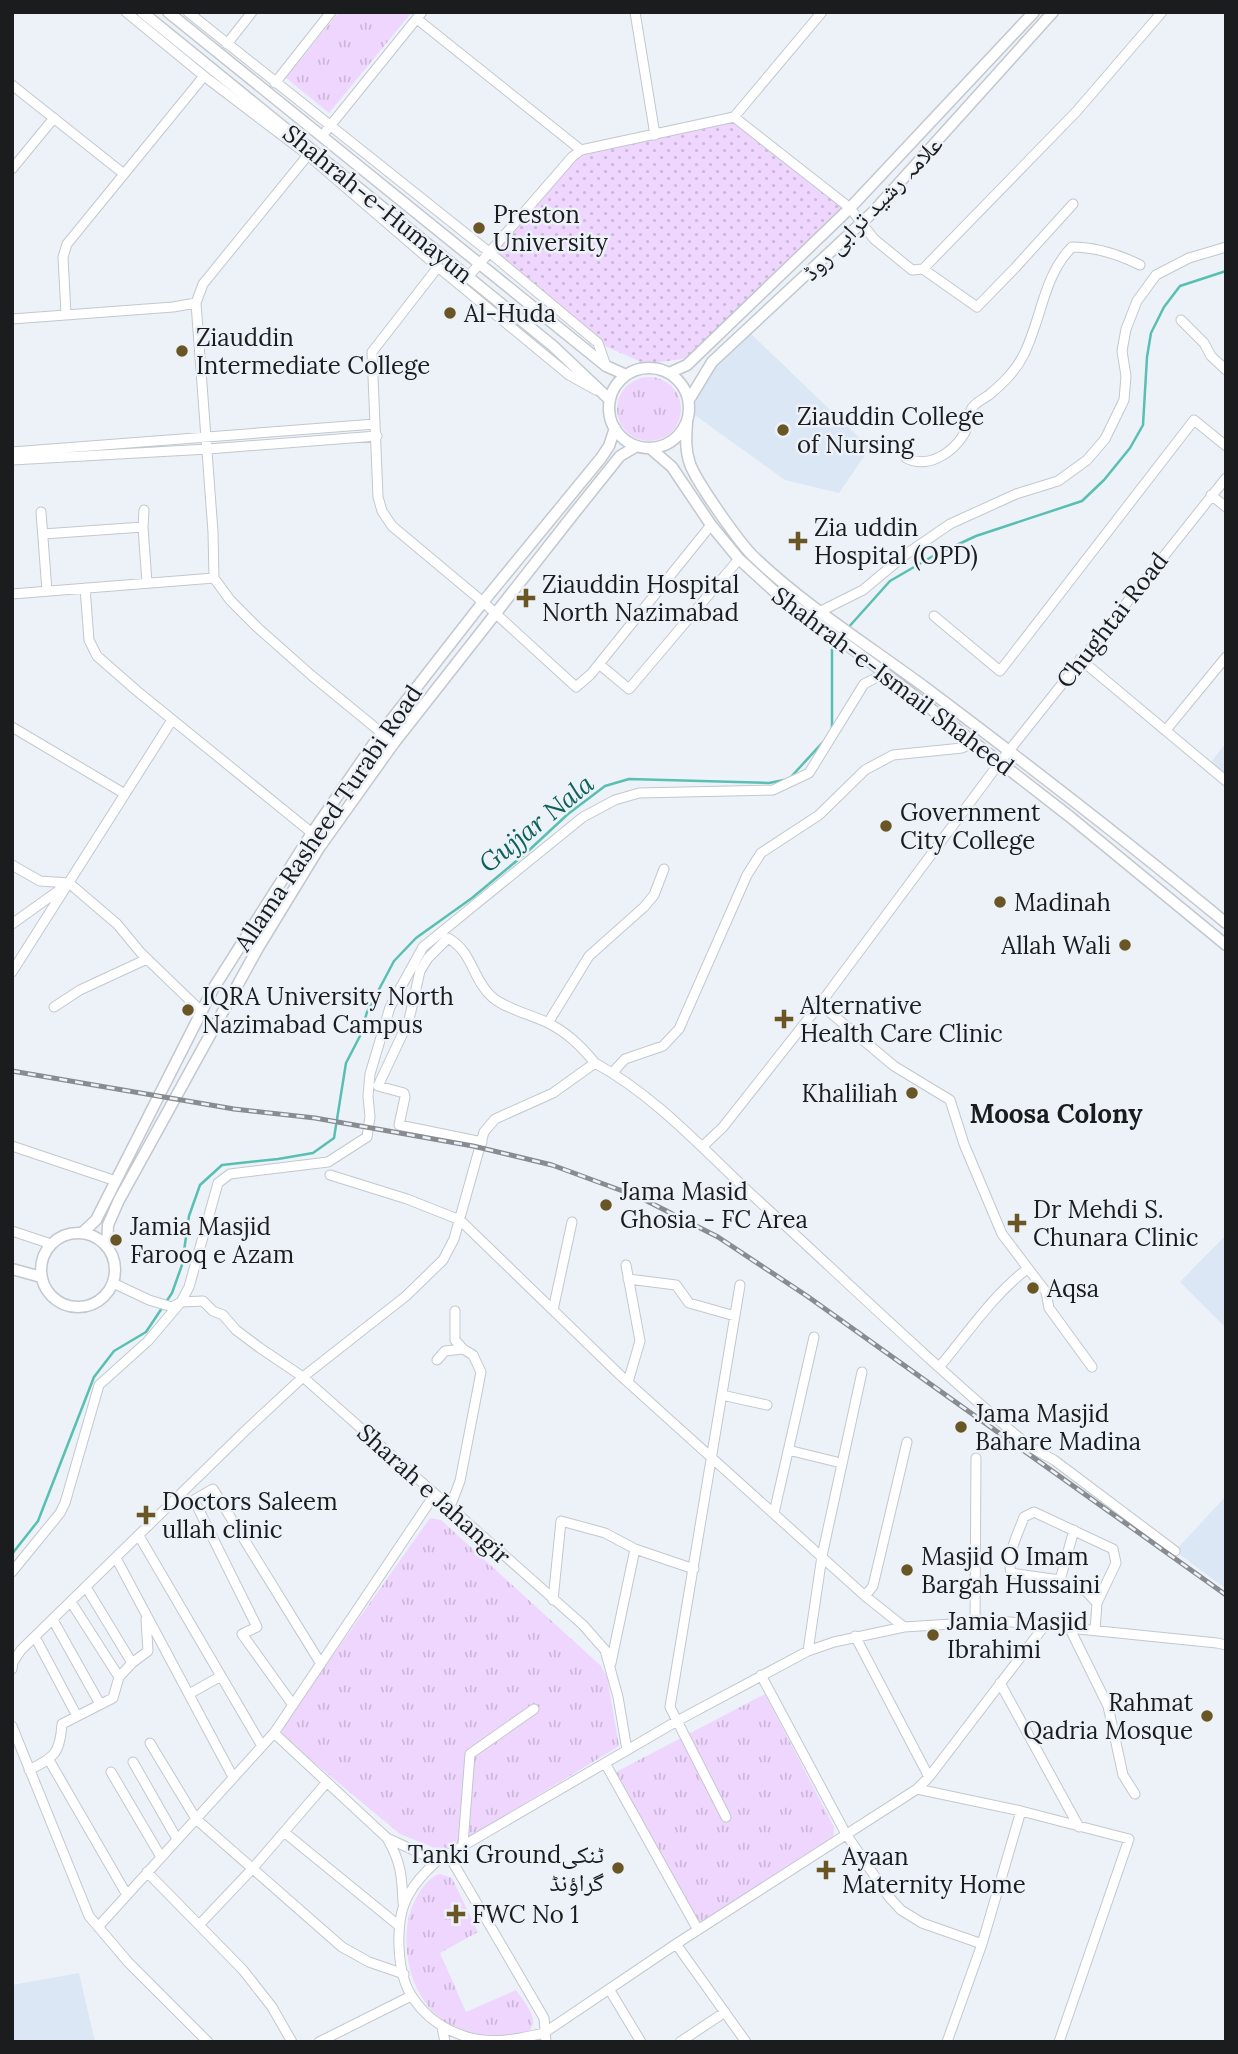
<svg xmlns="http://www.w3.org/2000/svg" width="1238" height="2054" font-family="Lora,'Noto Naskh Arabic',serif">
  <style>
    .built { fill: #dbe7f4 }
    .grass { fill: url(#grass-tufts) }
    .park { fill: url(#park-dots) }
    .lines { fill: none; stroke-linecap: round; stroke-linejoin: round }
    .stream { stroke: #59bfb1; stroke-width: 2.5 }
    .minor-casing { stroke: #c2c8ce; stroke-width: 11 }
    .major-casing { stroke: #c2c8ce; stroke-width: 13 }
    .minor { stroke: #fff; stroke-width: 9 }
    .major { stroke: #fff; stroke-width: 10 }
    .rail-casing { stroke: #888c90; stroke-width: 5 }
    .rail { stroke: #ecf2f8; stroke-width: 2.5; stroke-dasharray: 8; stroke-linecap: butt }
    .poi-dot { fill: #6a5625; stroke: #ecf2f8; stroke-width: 2.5 }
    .labels { text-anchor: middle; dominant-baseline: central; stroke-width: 5; stroke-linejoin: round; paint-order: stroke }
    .street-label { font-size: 24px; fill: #1a1c1e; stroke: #ecf2f8 }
    .poi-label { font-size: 24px; fill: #1a1c1e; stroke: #ecf2f8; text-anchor: start }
    .water-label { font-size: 26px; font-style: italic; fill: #0d635a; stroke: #ecf2f8 }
    .neighbourhood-label { font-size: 26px; font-weight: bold; fill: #1a1c1e; stroke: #ecf2f8 }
  </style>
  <defs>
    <pattern id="grass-tufts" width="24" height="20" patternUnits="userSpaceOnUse" patternTransform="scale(1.75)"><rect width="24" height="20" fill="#efd6fe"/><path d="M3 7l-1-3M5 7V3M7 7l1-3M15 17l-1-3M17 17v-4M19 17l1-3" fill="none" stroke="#ccb7d9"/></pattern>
    <pattern id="park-dots" width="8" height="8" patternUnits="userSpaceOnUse" patternTransform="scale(1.75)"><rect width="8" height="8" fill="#efd6fe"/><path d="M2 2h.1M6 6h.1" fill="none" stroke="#ccb7d9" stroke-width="1.8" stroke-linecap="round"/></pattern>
  </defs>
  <rect width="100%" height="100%" fill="#ecf2f8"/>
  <path class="built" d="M747,330L870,448L839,493L785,480L689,411V400L697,384Z
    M1226,743V781L1208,766Z
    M1226,1235V1328L1180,1282Z
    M1226,1496V1589L1175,1551Z
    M79,1973L95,2042H12V1985Z"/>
  <path class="grass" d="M339,12H412L329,113L286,78Z
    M617 409a32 32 0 1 1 64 0a32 32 0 1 1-64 0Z
    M430,1518L441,1520L601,1666L607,1677L619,1746L445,1852L400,1834L287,1740L282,1733L283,1726Z
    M765,1694L834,1827L833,1842L704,1922L694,1924L616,1772Z
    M440,1874L452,1878L478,1932L440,1953L466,2012L516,1990C522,1999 534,2012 533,2023C529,2051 460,2032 445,2022C413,1999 402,1958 408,1921C411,1905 424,1878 440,1874Z"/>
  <path class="park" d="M736,119L850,208L689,358L646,364L598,343L489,252L581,150Z"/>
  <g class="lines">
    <path class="stream" d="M847,629L890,581L933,556L976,536L1082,501L1104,480L1130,448L1143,425L1147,357L1151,333L1164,307L1180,286L1226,271
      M832,728V650L837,642
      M790,778L823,742
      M12,1554L38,1521L94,1377L114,1351L146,1332L172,1293L182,1265L189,1216L200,1185L222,1165L278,1159L313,1153L334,1138L346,1063L360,1036L367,1012L394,961L416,938L472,898L526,853L568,814L605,786L629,779L769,783L784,780"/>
    <g class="minor-casing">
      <path id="minor" d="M126,12L204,76L308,155L438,267L569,375L596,390
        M188,12L489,252L598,343L606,366
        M635,12L655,135
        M417,19L581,150L734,117L822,12
        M227,44L252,12
        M275,83L331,12
        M12,85L124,174
        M734,117L850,208L874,239L912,270L923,269L977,307L1015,268L1073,204
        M326,131L422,12
        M308,155L203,284L196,303L213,532L214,578L230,600L258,628L311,675L394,743
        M12,169L54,118
        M438,267L372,352L378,497L382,511L392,526L483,602L576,687L591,674L711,525
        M923,269L1076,112L1162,12
        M468,277L572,157L581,150
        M66,314L63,257L67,244L204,76
        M12,319L173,307L196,303
        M1181,320L1204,343L1211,356L1226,370
        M12,452L375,424
        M906,458C927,469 952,454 964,434C969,426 968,415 972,408C975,403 984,398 989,395C1003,383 1016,371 1024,354C1042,318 1043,276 1072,247C1097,247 1118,254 1140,265
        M12,460L208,449L377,436
        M1211,495L1226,507
        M144,510L143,527L147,583
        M41,512L47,591
        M43,534L143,527
        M85,588L89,640L97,656L137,691L312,833
        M12,594L214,578
        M821,611L863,590L905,555L950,524L1016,494L1058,481L1087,460L1105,439L1124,400L1126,376L1122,351L1126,329L1137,301L1156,275L1189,258L1226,247
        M934,616L1000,671L1194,420L1226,446
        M1080,659L1226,781
        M599,664L629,689L739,559
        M12,727L125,794
        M1166,730L1226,657
        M12,865L40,881L69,883L117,924L141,953L201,1011
        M12,924L65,886
        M12,972L172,720
        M820,1004L894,1066L950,1100L964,1144L1002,1234L1046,1292L1049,1308L1092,1367
        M54,1007L80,990L147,959
        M548,1023L589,956L644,907L654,895L664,869
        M613,1072L625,1059L663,1046L679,1029L747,875L761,853L819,815L865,770L893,755L962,748L972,743
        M482,1142L399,1125L405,1097L404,1093L378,1086L409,1020L420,971L428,958L448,938C473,952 472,979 492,997C506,1009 529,1014 546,1022C567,1032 581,1046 595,1063
        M12,1146L116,1181
        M702,1147L723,1127L820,1004L1000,762L1226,478
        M330,1175L407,1199L460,1220L621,1376L865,1596
        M12,1231L51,1244
        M626,1265L640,1341L628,1382
        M628,1279L676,1285L689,1303L735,1316
        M113,1283L149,1300L172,1307L181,1302L203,1301L213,1311L223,1315L236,1330L260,1348L303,1377L583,1625L605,1650L618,1697L627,1750
        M553,1310L572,1222
        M437,1360L445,1351L463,1349
        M940,1366C968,1333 992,1296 1027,1269
        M722,1395L767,1405
        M788,1450L841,1463
        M450,1507L460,1481L481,1372L473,1355L463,1349L455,1340V1311
        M774,1513L814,1337
        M139,1536L262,1746
        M116,1558L233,1777
        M12,1572L60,1513L65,1503L99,1385L148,1341L181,1302L189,1287L218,1183L230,1174L328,1162L367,1137L370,1117L368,1096L370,1074L390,1007L423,947L583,817L615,800L639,793L773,790L809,773L864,684L885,673
        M1060,1580L1074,1530
        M86,1587L132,1663L119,1677
        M553,1600L561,1521L605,1533L635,1549L694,1569
        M53,1620L100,1704
        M975,1622L976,1458
        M1045,1625L929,1777L917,1789L676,1944L544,2033C519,2039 490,2045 464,2036C443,2029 425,2016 413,1998C396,1974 394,1919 409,1894C416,1881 426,1871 437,1861L677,1721L808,1651L834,1642L904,1627L1000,1621L1217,1643L1226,1645
        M904,1627L865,1596L873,1586L907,1442
        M1069,1627L1108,1706L1123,1775L1135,1794
        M1095,1630L1097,1603L1116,1563L1113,1549L1034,1512L1024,1517C1018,1534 1006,1555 1011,1573L1060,1580L1068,1588L1086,1591L1097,1603
        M855,1636L929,1777
        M35,1637L77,1716
        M808,1651L822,1556L862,1372
        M132,1663L148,1651L146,1619
        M611,1663L635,1549
        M12,1669L13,1662L21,1650L247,1429L303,1377L406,1296L443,1260L454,1239L484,1132L495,1119L553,1093L595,1063C654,1095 702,1148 750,1193C843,1278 934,1366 1030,1447L1054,1460L1175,1551
        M761,1675L846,1834L889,1897L901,1910L922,1923L982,1944
        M1000,1683L1079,1827
        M189,1694L221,1676
        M293,1705L242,1634L257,1627L194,1500L213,1489L321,1664
        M12,1726L89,1916L128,1962L208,2042
        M274,1733L387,1838L437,1861
        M150,1743L196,1819L342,1947L369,1962L404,1974
        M49,1760L127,1895
        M133,1762L177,1839
        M605,1763L698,1930
        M29,1770C55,1757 60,1753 62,1724L113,1698L119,1677L71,1602
        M111,1772L161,1857
        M917,1789L1021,1811L1129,1839L1059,2042
        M726,1817L670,1707L740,1285
        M284,1832L398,1925
        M387,1838C401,1862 402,1876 403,1903
        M463,1844L470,1754L534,1709
        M448,1854L544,2018L546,2042
        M147,1872L243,1970L272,2007L292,2042
        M199,1925L253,1868L327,1782
        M98,1927L274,1733L435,1494
        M676,1944L746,2042
        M609,1989L641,2042
        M442,2027L445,2042
        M319,2042L411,1996
        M680,2042L725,2012
        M947,2042L982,1944L1021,1811"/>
    </g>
    <g class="major-casing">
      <path id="major" d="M142,12L553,346L610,400
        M168,12L606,366L626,375
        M609 408a40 40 0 1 1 80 0a40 40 0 1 1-80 0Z
        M669,373L687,365L850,208L1034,12
        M689,400L712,362L872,213L1053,12
        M687,422C686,437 685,450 690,464C697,483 739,542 753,556C805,606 868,645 926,688C1027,764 1128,842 1226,923
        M650,448L672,467L711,525L739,559L774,591L873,664L1069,816L1226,945
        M41 1270a37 37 0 1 1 74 0a37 37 0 1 1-74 0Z
        M82,1233L96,1220L213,989L312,833L381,733L483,602L601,458L609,446L615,428
        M107,1247L108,1225L119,1200L258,948L319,848L394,743L576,511L620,456L637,446
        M12,1269L41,1277"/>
    </g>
    <use href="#minor" class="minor"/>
    <use href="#major" class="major"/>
    <g class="rail-casing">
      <path id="rail" d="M12,1071L234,1109L315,1118L473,1146L552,1165L639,1197L718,1237L807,1296L1226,1595"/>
    </g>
    <use href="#rail" class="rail"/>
  </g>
  <g class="poi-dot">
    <circle cx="479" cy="228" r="7"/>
    <circle cx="450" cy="313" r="7"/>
    <circle cx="182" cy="351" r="7"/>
    <circle cx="783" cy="430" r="7"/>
    <path d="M794.5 530.5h7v7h7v7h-7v7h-7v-7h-7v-7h7z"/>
    <path d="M522.5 587.5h7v7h7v7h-7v7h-7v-7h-7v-7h7z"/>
    <circle cx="886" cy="826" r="7"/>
    <circle cx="1000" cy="902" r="7"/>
    <circle cx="1125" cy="945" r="7"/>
    <circle cx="188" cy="1010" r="7"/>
    <path d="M780.5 1008.5h7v7h7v7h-7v7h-7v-7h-7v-7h7z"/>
    <circle cx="912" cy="1093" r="7"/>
    <circle cx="606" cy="1205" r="7"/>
    <path d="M1013.5 1212.5h7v7h7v7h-7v7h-7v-7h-7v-7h7z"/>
    <circle cx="116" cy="1240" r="7"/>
    <circle cx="1033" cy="1288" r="7"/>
    <circle cx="961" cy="1427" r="7"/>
    <path d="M142.5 1504.5h7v7h7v7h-7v7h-7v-7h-7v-7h7z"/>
    <circle cx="907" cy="1570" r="7"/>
    <circle cx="933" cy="1635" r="7"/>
    <circle cx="1207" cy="1716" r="7"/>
    <circle cx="618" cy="1868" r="7"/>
    <path d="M822.5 1859.5h7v7h7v7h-7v7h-7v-7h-7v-7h7z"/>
    <path d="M452.5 1903.5h7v7h7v7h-7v7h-7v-7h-7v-7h7z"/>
  </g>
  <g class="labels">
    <g class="street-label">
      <text transform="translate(378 204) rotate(39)">Shahrah-e-Humayun</text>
      <text transform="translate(872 208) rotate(-46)">علامہ رشید ترابی روڈ</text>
      <text transform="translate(1112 620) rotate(-52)">Chughtai Road</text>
      <text transform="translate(893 681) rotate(37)">Shahrah-e-Ismail Shaheed</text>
      <text transform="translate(328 818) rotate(-56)">Allama Rasheed Turabi Road</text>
      <text transform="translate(434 1494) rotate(42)">Sharah e Jahangir</text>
    </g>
    <g class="poi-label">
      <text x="493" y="214">Preston<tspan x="493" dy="28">University</tspan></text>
      <text x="464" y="313">Al-Huda</text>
      <text x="196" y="337">Ziauddin<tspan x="196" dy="28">Intermediate College</tspan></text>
      <text x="797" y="416">Ziauddin College<tspan x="797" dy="28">of Nursing</tspan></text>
      <text x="814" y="527">Zia uddin<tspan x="814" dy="28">Hospital (OPD)</tspan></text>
      <text x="542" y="584">Ziauddin Hospital<tspan x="542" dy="28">North Nazimabad</tspan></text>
      <text x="900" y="812">Government<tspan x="900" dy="28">City College</tspan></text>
      <text x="1014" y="902">Madinah</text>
      <text x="1111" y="945" text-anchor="end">Allah Wali</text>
      <text x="202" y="996">IQRA University North<tspan x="202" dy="28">Nazimabad Campus</tspan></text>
      <text x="800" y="1005">Alternative<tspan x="800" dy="28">Health Care Clinic</tspan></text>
      <text x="898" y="1093" text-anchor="end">Khaliliah</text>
      <text x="620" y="1191">Jama Masid<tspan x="620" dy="28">Ghosia - FC Area</tspan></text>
      <text x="1033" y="1209">Dr Mehdi S.<tspan x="1033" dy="28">Chunara Clinic</tspan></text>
      <text x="130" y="1226">Jamia Masjid<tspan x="130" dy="28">Farooq e Azam</tspan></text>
      <text x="1047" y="1288">Aqsa</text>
      <text x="975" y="1413">Jama Masjid<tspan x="975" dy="28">Bahare Madina</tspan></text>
      <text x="162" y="1501">Doctors Saleem<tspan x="162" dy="28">ullah clinic</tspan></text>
      <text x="921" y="1556">Masjid O Imam<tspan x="921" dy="28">Bargah Hussaini</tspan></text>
      <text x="947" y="1621">Jamia Masjid<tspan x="947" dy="28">Ibrahimi</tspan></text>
      <text x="1193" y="1702" text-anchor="end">Rahmat<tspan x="1193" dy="28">Qadria Mosque</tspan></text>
      <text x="604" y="1854" text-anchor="end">Tanki Groundٹنکی<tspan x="604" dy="28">گراؤنڈ</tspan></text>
      <text x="842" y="1856">Ayaan<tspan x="842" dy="28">Maternity Home</tspan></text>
      <text x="472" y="1914">FWC No 1</text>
    </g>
    <g class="water-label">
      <text transform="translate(536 823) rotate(-39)">Gujjar Nala</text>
    </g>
    <g class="neighbourhood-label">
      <text x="1056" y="1113">Moosa Colony</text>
    </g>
  </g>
  <rect width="1238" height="2054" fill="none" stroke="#1a1c1e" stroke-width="28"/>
</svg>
